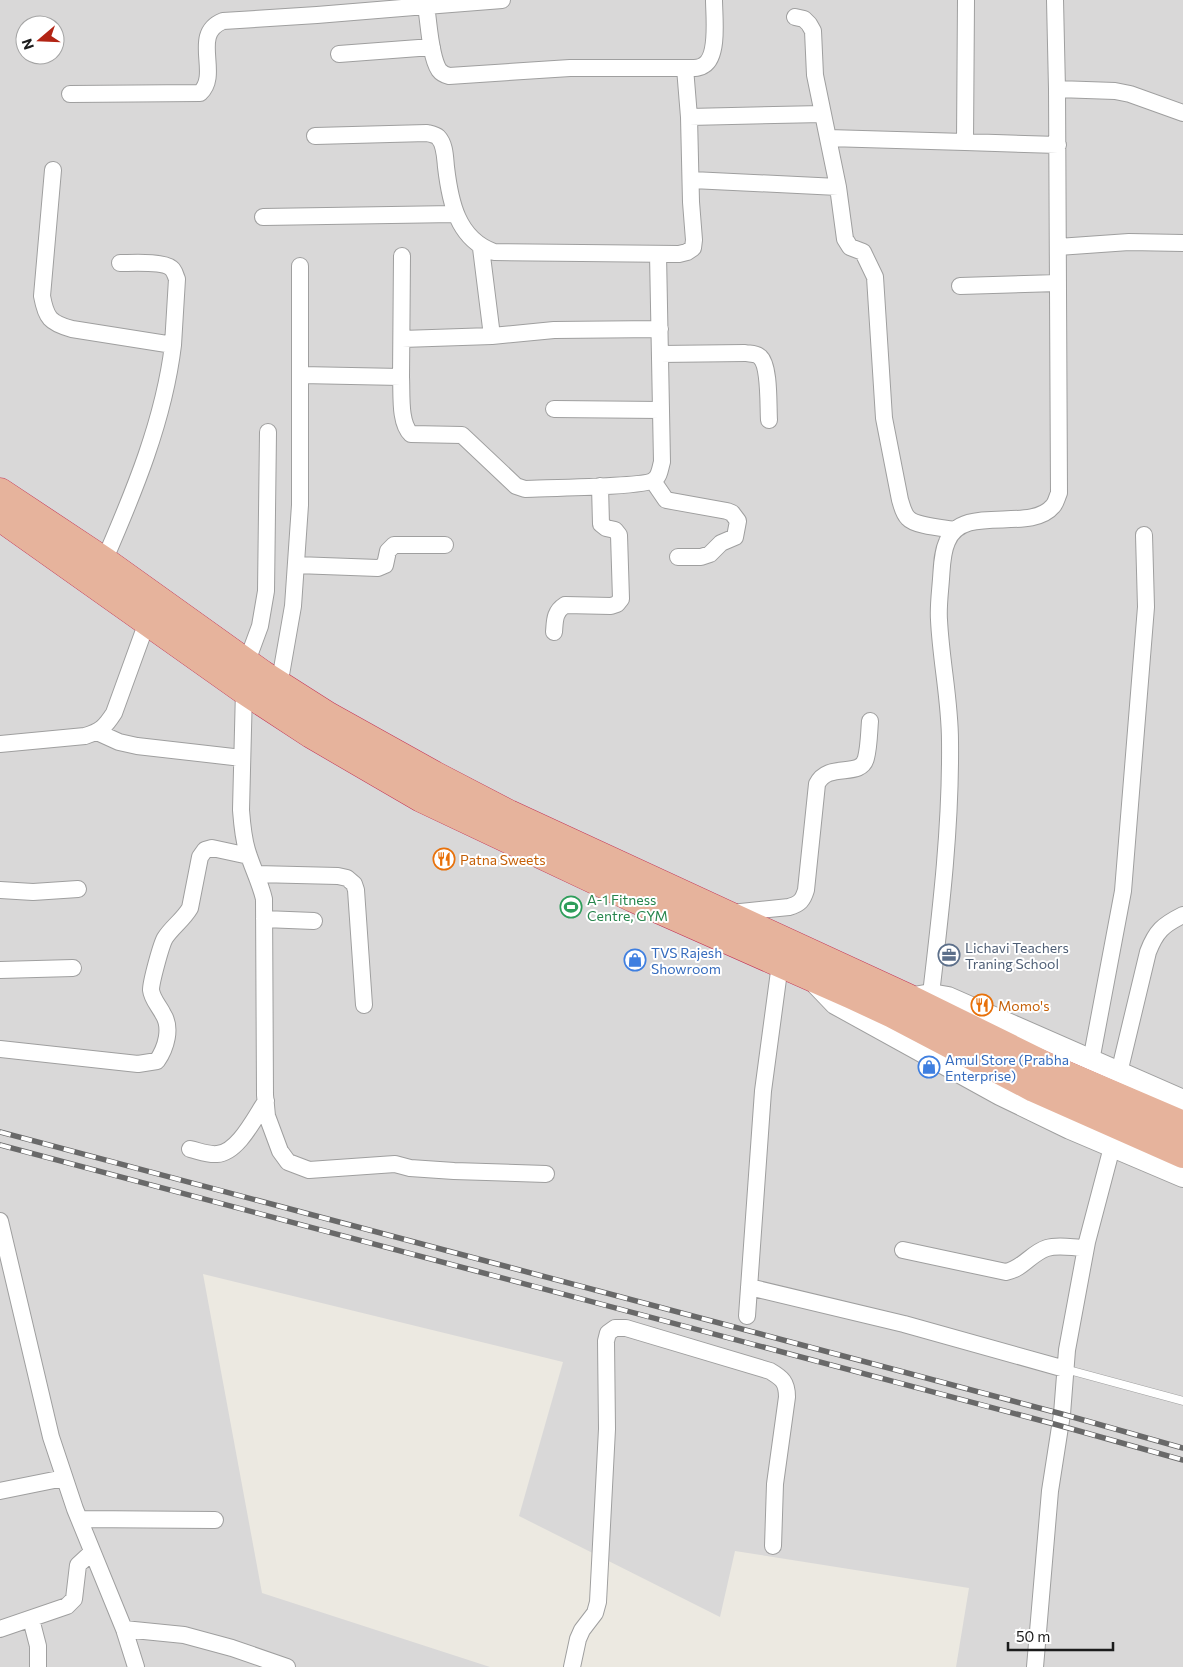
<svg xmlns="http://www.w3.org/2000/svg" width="1183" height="1667" font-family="Commissioner,sans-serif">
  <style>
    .residential { fill: #d9d8d8; fill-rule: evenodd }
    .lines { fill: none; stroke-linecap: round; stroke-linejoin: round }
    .service-casing { stroke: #9f9f9f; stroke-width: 9 }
    .minor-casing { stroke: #9f9f9f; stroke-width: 18 }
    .tertiary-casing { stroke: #9f9f9f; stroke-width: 22 }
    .trunk-casing { stroke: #c33558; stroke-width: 29 }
    .service { stroke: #fff; stroke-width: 8 }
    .minor { stroke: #fff; stroke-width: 16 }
    .tertiary { stroke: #fff; stroke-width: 20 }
    .trunk { stroke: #e6b39c; stroke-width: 28 }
    .rail-casing { stroke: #696969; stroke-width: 5.5 }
    .rail { stroke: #fff; stroke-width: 4; stroke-dasharray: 11; stroke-linecap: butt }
    .labels { text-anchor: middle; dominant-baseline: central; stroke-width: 4; stroke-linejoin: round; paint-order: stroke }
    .food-label { font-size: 14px; fill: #c56008; stroke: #fff; text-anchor: start }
    .leisure-label { font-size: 14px; fill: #27864d; stroke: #fff; text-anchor: start }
    .service-label { font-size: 14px; fill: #4e5e75; stroke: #fff; text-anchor: start }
    .shop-label { font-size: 14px; fill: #366cbe; stroke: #fff; text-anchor: start }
  </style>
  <rect width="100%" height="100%" fill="#ece9e1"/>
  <path class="residential" d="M0,0H1183V1667H956L969,1588L735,1551L720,1617L519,1516L563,1362L203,1274L262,1593L490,1667H0ZM25,25H55V55H25Z"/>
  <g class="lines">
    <g class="service-casing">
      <path id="service" d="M1065,1369L1183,1401"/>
    </g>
    <g class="minor-casing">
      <path id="minor" d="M966,0L965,142L1058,145
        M426,6L502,0
        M795,17L804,19L809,24L813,31L815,75L823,114
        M339,54L432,47
        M685,68C692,68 699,69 704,65C719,56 714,16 714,0
        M1057,89L1115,91L1130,94L1183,113
        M70,94L200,93C221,74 190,34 223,21L317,15L426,6C429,23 430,56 439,70C442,74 445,75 449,76L570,68H685L689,117
        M315,136L427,133C431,134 436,135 438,137C445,144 445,157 446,167C450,201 457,239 494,252L679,254L687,252L693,248L694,240L691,202L689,117L823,114L838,187L845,239L850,247L863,252L875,277L884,418L900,500C902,506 903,513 908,518C915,526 944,528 955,530
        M828,138L965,142
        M53,170L42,296C46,318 50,323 72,329L173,345C164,420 134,492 104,561
        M692,180L838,187
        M263,217L455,214
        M1058,247L1129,242L1183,243
        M481,248L492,336
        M120,263C132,263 163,261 171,268C175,271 175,275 177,279L173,345
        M960,286L1058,283
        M402,339L492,336L554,330L660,329
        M660,354L745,353C750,354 756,353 760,357C770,366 768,406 769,420
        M301,375L401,377L402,256
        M401,377C402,393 399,423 411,434L462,435L516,486L525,489C544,488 645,487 654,480C660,476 660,468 662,462L658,254
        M554,409L661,410
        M653,481L666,500L727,511L732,513L738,521L735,537L721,543L710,554L701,557H678
        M296,565L378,568L385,565L388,551L394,545H445
        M554,632C555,621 554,612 565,605L611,606L617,604L621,599L619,535L615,530L606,528L601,524L600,486
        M246,664L260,626L266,591L268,432
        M279,686L293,606L300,505V266
        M244,690L241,810C242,823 243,837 247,850C252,867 260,882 264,899L265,1095L267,1116L280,1151L288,1162L309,1170L395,1164L410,1168L454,1171L546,1174
        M97,732L119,742L137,746L242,758
        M0,744L85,736C101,731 105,727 114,713L147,622
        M256,874L338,876L347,878L354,884L356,890L364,1005
        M0,890L33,892L78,889
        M731,913L789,907C800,904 803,900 806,890L817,784C828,761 861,779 866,758C869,746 869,733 870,721
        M264,919L314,921
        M0,970L73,968
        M931,994C941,909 951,826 950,741C950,701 941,661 939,620C938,607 940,593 941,579C942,566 942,553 947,542C962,502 1030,534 1053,506C1056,503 1057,497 1059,493L1057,89L1055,0
        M0,1049L138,1064L157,1061C166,1048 172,1028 163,1014C159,1006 152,999 151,990C151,982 161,945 165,938C172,927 183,920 190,908L200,857L205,850L212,848L249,856
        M1091,1061L1123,891L1146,607L1144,535
        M1119,1073L1148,952C1156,931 1163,925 1183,915
        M190,1149C199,1151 208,1155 217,1154C238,1153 255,1117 266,1101
        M0,1221L51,1437L75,1509L124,1629L136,1667
        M903,1250L1006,1272C1024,1268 1031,1253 1047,1248C1059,1244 1073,1248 1086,1248
        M749,1287L904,1324L1065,1369
        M747,1316L763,1091L780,964
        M0,1491L64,1478
        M79,1519L215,1520
        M31,1619L38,1646V1667
        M0,1629L67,1606L74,1599L78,1565L92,1552
        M124,1629L184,1635L232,1648L287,1667
        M572,1667L578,1639L582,1630L595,1613L598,1602L607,1429L606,1341L608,1333L615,1328H626L770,1371C782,1378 787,1382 787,1397L775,1484L773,1546
        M1035,1667L1050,1491L1062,1414L1067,1350L1087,1242L1112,1147"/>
    </g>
    <g class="tertiary-casing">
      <path id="tertiary" d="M813,981L835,1004L1000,1095L1070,1129L1183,1177
        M908,998L931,994L948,997L1183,1100"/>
    </g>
    <g class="trunk-casing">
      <path id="trunk" d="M0,492L104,561L262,674L328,716L434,775L509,814L908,998L1050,1068L1183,1125
        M0,517L244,690L311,734L421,798L633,898L852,995L893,1014L1034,1088L1183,1154"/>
    </g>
    <use href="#service" class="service"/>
    <use href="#minor" class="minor"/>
    <use href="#tertiary" class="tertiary"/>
    <use href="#trunk" class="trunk"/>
    <g class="rail-casing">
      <path id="rail" d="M0,1132L1062,1414L1183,1448
        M0,1145L1054,1424L1183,1460"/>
    </g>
    <use href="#rail" class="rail"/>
  </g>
  <defs>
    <g id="restaurant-ring" transform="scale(1.125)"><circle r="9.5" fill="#fff" stroke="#e8710a" stroke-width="1.5"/><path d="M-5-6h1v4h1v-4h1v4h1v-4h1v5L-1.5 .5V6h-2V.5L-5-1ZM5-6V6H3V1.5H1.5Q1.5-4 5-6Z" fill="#e8710a"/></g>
    <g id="stadium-ring" transform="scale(1.125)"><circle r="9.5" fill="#fff" stroke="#2e9e5b" stroke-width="1.5"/><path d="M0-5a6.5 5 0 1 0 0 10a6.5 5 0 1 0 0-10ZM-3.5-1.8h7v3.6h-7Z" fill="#2e9e5b"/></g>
    <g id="office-ring" transform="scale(1.125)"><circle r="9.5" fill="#fff" stroke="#5c6f8a" stroke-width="1.5"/><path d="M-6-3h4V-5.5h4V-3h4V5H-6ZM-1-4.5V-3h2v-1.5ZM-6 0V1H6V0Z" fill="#5c6f8a"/></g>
    <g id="shop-ring" transform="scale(1.125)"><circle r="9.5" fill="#fff" stroke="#3f7fe0" stroke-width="1.5"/><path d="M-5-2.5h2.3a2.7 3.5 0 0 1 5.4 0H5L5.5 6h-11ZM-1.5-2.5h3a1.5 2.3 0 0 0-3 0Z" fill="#3f7fe0"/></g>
  </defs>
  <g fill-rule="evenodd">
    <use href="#restaurant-ring" x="444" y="859"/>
    <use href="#stadium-ring" x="571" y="907"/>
    <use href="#office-ring" x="949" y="955"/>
    <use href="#shop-ring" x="635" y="960"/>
    <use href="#restaurant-ring" x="982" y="1005"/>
    <use href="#shop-ring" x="929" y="1067"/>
  </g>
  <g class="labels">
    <g class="food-label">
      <text x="460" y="859">Patna Sweets</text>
      <text x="998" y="1005">Momo's</text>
    </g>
    <g class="leisure-label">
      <text x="587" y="899">A-1 Fitness<tspan x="587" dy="16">Centre, GYM</tspan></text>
    </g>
    <g class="service-label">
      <text x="965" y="947">Lichavi Teachers<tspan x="965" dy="16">Traning School</tspan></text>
    </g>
    <g class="shop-label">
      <text x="651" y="952">TVS Rajesh<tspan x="651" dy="16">Showroom</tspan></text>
      <text x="945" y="1059">Amul Store (Prabha<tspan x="945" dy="16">Enterprise)</tspan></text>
    </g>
  </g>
  <g transform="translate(40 40) rotate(251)"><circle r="24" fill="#ffffff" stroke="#a4a4a4"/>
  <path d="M0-4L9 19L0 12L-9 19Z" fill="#b22414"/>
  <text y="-8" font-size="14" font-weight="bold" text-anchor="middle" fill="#1b1b1b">N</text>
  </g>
  <path d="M1008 1642v8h105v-8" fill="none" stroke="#1b1b1b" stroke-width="2.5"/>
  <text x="1016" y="1642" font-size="15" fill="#1b1b1b" stroke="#ffffff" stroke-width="4" paint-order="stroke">50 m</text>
</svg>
